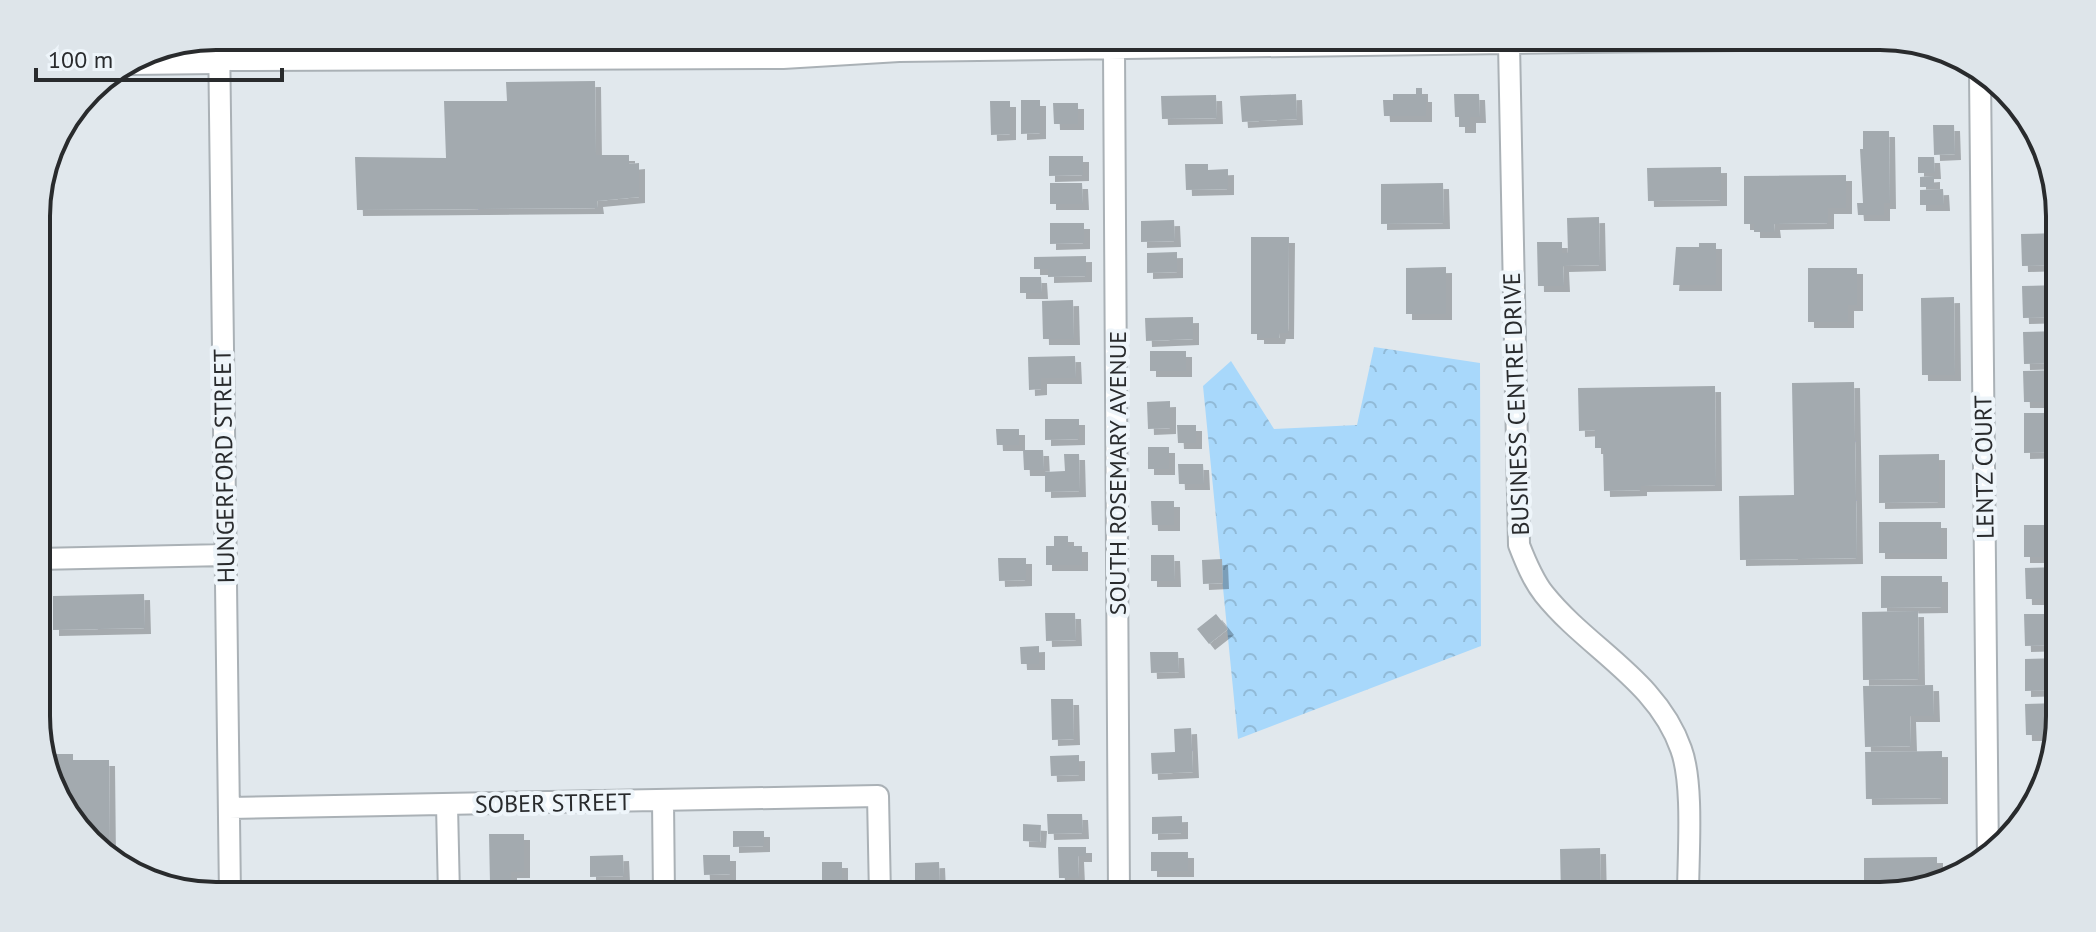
<svg xmlns="http://www.w3.org/2000/svg" width="2096" height="932" font-family="'PT Sans',sans-serif">
  <style>
    .forest { fill: url(#forest-crowns) }
    .building { fill: #a3aaaf; filter: url(#shadow) }
    .lines { fill: none; stroke-linecap: round; stroke-linejoin: round }
    .minor-casing { stroke: #aab1b6; stroke-width: 24 }
    .major-casing { stroke: #aab1b6; stroke-width: 30 }
    .minor { stroke: #fff; stroke-width: 20 }
    .major { stroke: #fff; stroke-width: 26 }
    .labels { text-anchor: middle; dominant-baseline: central; stroke-width: 8; stroke-linejoin: round; paint-order: stroke }
    .street-label { font-size: 24px; fill: #292b2d; stroke: #eef5fa }
    .rim { fill: none; stroke: #292b2d; stroke-width: 4 }
  </style>
  <defs>
    <pattern id="forest-crowns" width="20" height="18" patternUnits="userSpaceOnUse" patternTransform="scale(2)"><rect width="20" height="18" fill="#a8d8fb"/><path d="M2 6a3 3 0 1 1 6 0M12 15a3 3 0 1 1 6 0" fill="none" stroke="#91bad7"/></pattern>
    <filter id="shadow"><feDropShadow dx="6" dy="6" stdDeviation="0" flood-color="#0004"/></filter>
  </defs>
  <rect width="100%" height="100%" fill="#e1e8ed"/>
  <path class="forest" d="M1374,347L1480,363L1481,646L1238,739L1203,386L1231,361L1274,429L1357,425Z"/>
  <path class="building" d="M595,81L596,155H629V164L639,163V197L597,201L598,208L357,210L355,157L446,158L444,101H507L506,82Z
    M1416,88H1422V96H1426V116H1384L1383,100H1393V94H1416Z
    M1296,94L1297,119L1242,122L1240,96Z
    M1454,94H1479L1480,117H1470V127H1459V117H1455Z
    M1216,95L1217,118L1162,119L1161,96Z
    M1021,100H1040V133L1021,134Z
    M990,101H1010V134L991,135Z
    M1053,103H1078V124H1054Z
    M1933,125H1954L1955,154L1934,155Z
    M1863,131H1889L1890,203H1884V215H1858L1857,203H1863L1860,149H1863Z
    M1049,156H1083V175L1049,176Z
    M1918,157H1934L1935,173H1918Z
    M1185,164H1208V170L1228,169V189L1186,190Z
    M1721,167V200L1648,201L1647,168Z
    M1846,175V208H1828V223L1774,224L1775,232H1754V224H1744V176Z
    M1934,176V187H1920V177Z
    M1050,183H1082L1083,204H1050Z
    M1443,183L1444,223L1381,224V184Z
    M1943,189L1944,205H1920V190Z
    M1599,217L1600,265L1563,266L1564,286H1538L1537,242H1562V253H1568L1567,218Z
    M1174,220L1175,241L1141,242V221Z
    M1050,223H1084V243L1050,244Z
    M2059,233V265L2022,266L2021,234Z
    M1251,237H1289L1288,333H1280L1279,338H1258V334H1251Z
    M1699,243H1716V285H1673L1676,247H1699Z
    M1177,252V272L1147,273V253Z
    M1086,256V276L1048,277V269H1034V257Z
    M1446,267V314H1406V268Z
    M1808,268H1857V305H1848V322H1808Z
    M1020,277H1041L1042,293H1020Z
    M2059,285V317L2023,318L2022,286Z
    M1954,297L1955,375H1922L1921,298Z
    M1073,300L1074,339H1043L1042,301Z
    M1193,317V339L1146,341L1145,318Z
    M2059,331V363L2024,364L2023,332Z
    M1150,351H1186V371H1150Z
    M1075,356L1076,378H1041V389L1029,390L1028,357Z
    M2059,370V402H2024L2023,371Z
    M1854,382L1857,558L1740,560L1739,496L1794,495L1792,383Z
    M1715,386L1716,485L1641,486V490L1604,491L1603,448H1595V430L1579,431L1578,388Z
    M1170,401V428L1148,429L1147,402Z
    M2024,413H2059V452L2024,453Z
    M1045,419H1079V439L1045,440Z
    M1177,425H1196V443H1178Z
    M996,429H1019V445H997Z
    M1148,447H1169V469H1148Z
    M1023,450H1043L1044,470H1024Z
    M1064,454H1079L1080,491L1045,492V472L1065,471Z
    M1939,454V502L1879,503V455Z
    M1178,464H1203L1204,484H1179Z
    M1151,501H1174V525H1152Z
    M1879,522H1941V553H1879Z
    M2024,525H2059L2060,557H2024Z
    M1054,536H1068V546H1082V565H1046V546H1054Z
    M1151,555H1174L1175,581H1151Z
    M998,558H1026V580L999,581Z
    M1222,559L1223,583L1203,584L1202,560Z
    M2060,567V599H2026L2025,568Z
    M1881,576H1942V607L1881,608Z
    M144,594L145,628L53,630V596Z
    M1918,611L1919,679L1863,680L1862,612Z
    M1045,613H1075L1076,640L1046,641Z
    M1216,614L1228,629L1209,644L1197,629Z
    M2024,614H2060V645L2025,646Z
    M1039,646V664H1021L1020,647Z
    M1150,652H1178L1179,672L1151,673Z
    M2060,658V690L2025,691V659Z
    M1933,685L1934,716H1910L1911,746L1865,747L1863,686Z
    M1051,699H1073L1074,739L1052,740Z
    M2060,703L2056,735H2026L2025,704Z
    M1191,728L1193,772L1152,774L1151,753L1175,752L1174,729Z
    M1942,751V798L1866,799L1865,752Z
    M54,754H73V760H109L110,853L74,826L53,776Z
    M1079,755V775L1051,776L1050,756Z
    M1047,814H1082L1083,833L1048,834Z
    M1182,816V833L1152,834V817Z
    M1023,824L1041,825L1040,842L1023,841Z
    M733,831H764V846L733,847Z
    M489,834H524V872H511V883L490,884Z
    M1058,847H1086V856H1078L1079,878H1059Z
    M1600,848L1601,896H1561L1560,849Z
    M1151,852H1188V871H1151Z
    M623,855L624,876L590,877V856Z
    M703,855H730V874L704,875Z
    M1937,857V878L1891,896H1864V858Z
    M822,862H842V896H807V882H822Z
    M939,862L940,886H944L945,896H915V863Z
    M362,882H383V896H362Z
    M730,883L731,896H704V884Z
    M1850,883V896H1736V885Z
    M585,892H619V896H585Z"/>
  <g class="lines">
    <g class="minor-casing">
      <path id="minor" d="M219,36L230,896
        M757,36L856,45
        M1509,44L1519,545C1526,563 1533,580 1544,594C1588,649 1657,680 1681,749C1694,784 1688,856 1688,896
        M1114,51L1119,896
        M231,60L783,58L899,51L1891,38
        M1980,74L1988,860
        M37,559L226,555
        M663,801L664,896
        M447,805L449,896
        M229,808L878,796L880,896"/>
    </g>
    <g class="major-casing">
      <path id="major" d="M130,61L219,60L264,43L301,36"/>
    </g>
    <use href="#minor" class="minor"/>
    <use href="#major" class="major"/>
  </g>
  <g class="labels">
    <g class="street-label">
      <text transform="translate(1516 404) rotate(-92)">BUSINESS CENTRE DRIVE</text>
      <text transform="translate(224 466) rotate(-91)">HUNGERFORD STREET</text>
      <text transform="translate(1984 467) rotate(-91)">LENTZ COURT</text>
      <text transform="translate(1117 473) rotate(-90)">SOUTH ROSEMARY AVENUE</text>
      <text transform="translate(553 803) rotate(-1)">SOBER STREET</text>
    </g>
  </g>
  <path d="M0 0H2096V932H0ZM216 50H1880A166 166 0 0 1 2046 216V716A166 166 0 0 1 1880 882H216A166 166 0 0 1 50 716V216A166 166 0 0 1 216 50Z" fill="#dee5ea" fill-rule="evenodd"/>
  <path class="rim" d="M216 50H1880A166 166 0 0 1 2046 216V716A166 166 0 0 1 1880 882H216A166 166 0 0 1 50 716V216A166 166 0 0 1 216 50Z"/>
  <path d="M36 68v12h246v-12" fill="none" stroke="#292b2d" stroke-width="4"/>
  <text x="48" y="68" font-size="24" fill="#292b2d" stroke="#eef5fa" stroke-width="6" paint-order="stroke">100 m</text>
</svg>
